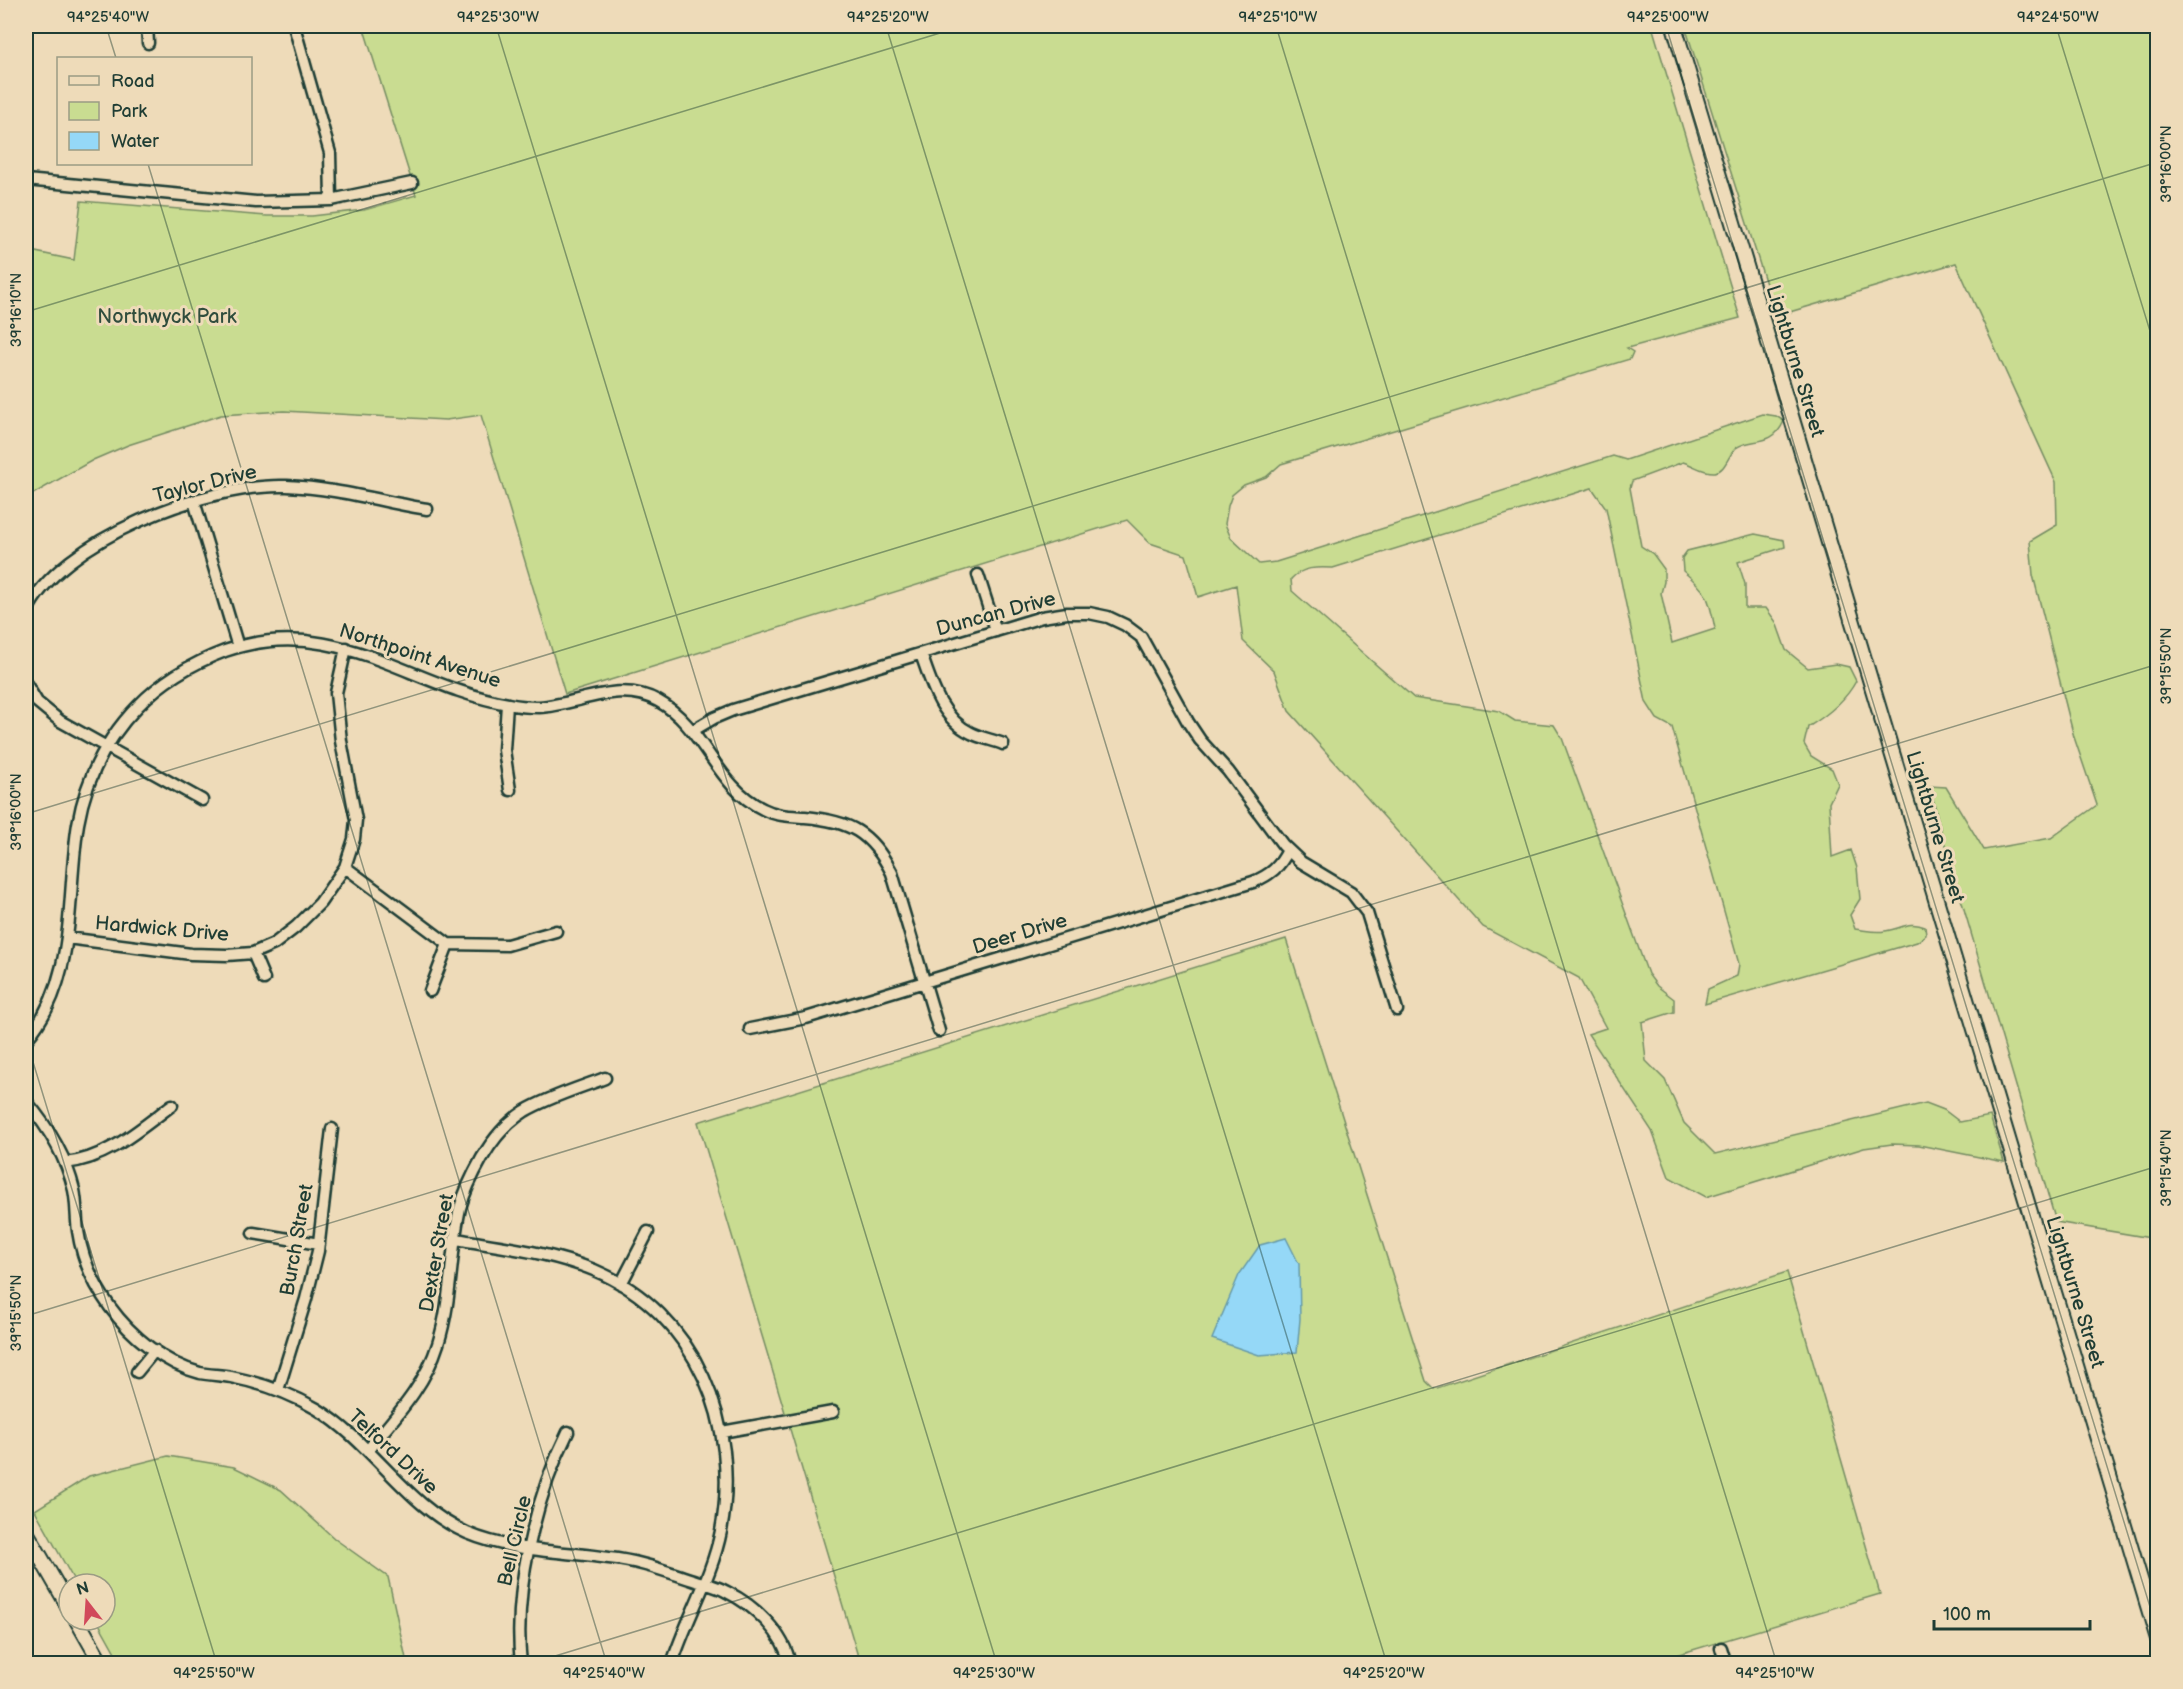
<svg xmlns="http://www.w3.org/2000/svg" width="2183" height="1689" font-family="'Balsamiq Sans',sans-serif">
  <style>
    .green { fill: #c9dc91; stroke: #748c62; stroke-width: 1.5 }
    .water { fill: #95d8f7; stroke: #669aa9; stroke-width: 1.5 }
    .lines { fill: none; stroke-linecap: round; stroke-linejoin: round }
    .street-casing { stroke: #1f3d34; stroke-width: 15 }
    .secondary-casing { stroke: #1f3d34; stroke-width: 18 }
    .street { stroke: #eedbb9; stroke-width: 10 }
    .secondary { stroke: #eedbb9; stroke-width: 14 }
    .ticks { fill: none; stroke: #1f3d34; stroke-width: 1.5; stroke-opacity: 0.45 }
    .labels { text-anchor: middle; dominant-baseline: central; stroke-width: 6; stroke-linejoin: round; paint-order: stroke }
    .park-label { font-size: 20px; fill: #304d3d; stroke: #eedbb9 }
    .street-label { font-size: 20px; fill: #1f3d34; stroke: #eedbb9 }
    .neatline { fill: none; stroke: #1f3d34; stroke-width: 2 }
    .ticks-label { font-size: 15px; text-anchor: middle; fill: #1f3d34 }
  </style>
  <rect width="100%" height="100%" fill="#eedbb9"/>
  <filter id="ink" filterUnits="userSpaceOnUse"><feTurbulence type="fractalNoise" baseFrequency=".0167" numOctaves="2"/><feDisplacementMap in="SourceGraphic" scale="12" xChannelSelector="R" yChannelSelector="G"/><feConvolveMatrix kernelMatrix="1 2 1 2 8 2 1 2 1" color-interpolation-filters="sRGB"/></filter>
  <g filter="url(#ink)">
    <path class="green" d="M363,26H1652L1740,318L1627,348L1633,352L1630,359L1281,464L1266,477L1244,485L1232,495L1228,506L1225,524L1231,538L1259,564L1276,562L1613,456L1626,460L1763,414L1776,416L1784,421C1773,448 1750,437 1736,448C1728,455 1726,470 1715,472C1703,473 1694,465 1683,462L1632,481L1630,488L1641,546L1653,554L1664,569V582L1661,593L1672,643L1715,629C1709,597 1708,592 1683,571L1682,558L1687,551L1755,534L1784,540L1785,547L1738,562L1745,584V608H1766L1776,622L1786,650L1808,668L1836,664L1849,667L1856,681C1846,700 1826,716 1808,727L1804,744L1811,756L1832,769L1838,784L1829,803L1832,857L1851,850L1857,868L1860,899L1850,915L1855,929C1865,930 1875,933 1885,931C1901,929 1909,920 1925,927L1926,935L1917,942L1705,1004L1708,989L1737,976L1739,964L1672,727L1657,719L1646,702L1606,508L1592,488L1333,568C1317,567 1302,567 1291,579L1292,591L1414,698L1499,711L1515,721L1554,725L1562,738L1648,974L1657,986L1674,999V1012L1642,1022L1646,1061L1665,1080L1684,1123L1715,1154L1926,1103L1944,1110L1960,1122L1990,1116L2004,1162L1919,1145L1892,1144L1864,1148L1706,1197L1669,1177L1652,1131L1588,1034L1606,1028L1579,978L1483,927L1289,711L1274,671L1243,641L1236,585L1198,597L1186,555L1150,543L1127,520L565,694L481,415L446,420L284,411L221,415L128,445L93,460L26,498V250L74,260L81,201L267,216H312L364,210L416,195Z
      M1685,26H2157V1239L2056,1222L1939,824L1930,786L1946,787L1984,850L2051,838L2097,805L2074,737L2033,575L2030,541L2057,525L2056,482L1956,263L1776,316Z
      M1286,939L1426,1381L1434,1389L1787,1272L1880,1594L1649,1663H860L698,1122Z
      M168,1456L234,1467L281,1490L335,1539L388,1577L407,1663H121L97,1620H105V1584H76L35,1510L89,1476Z"/>
    <path class="water" d="M1286,1238L1299,1264L1300,1319L1297,1352L1259,1355L1212,1339L1239,1275L1260,1245Z"/>
    <g class="lines">
      <g class="street-casing">
        <path id="street" d="M147,26L148,43
          M294,26L330,153L331,200
          M26,180L256,202L331,200L412,183
          M194,501L238,647
          M978,575L996,631
          M26,613C60,539 209,483 287,486C334,488 381,501 427,509
          M921,654C931,682 941,719 971,733C981,738 993,740 1003,744
          M26,684L37,702L60,721L202,800
          M507,704L504,750L510,790
          M692,731L714,718L733,710L1042,617L1067,613H1089L1108,617L1125,625L1141,637L1188,722L1200,740L1228,771L1283,845L1301,862L1351,892L1367,913L1397,1010
          M345,867L448,944L507,945L556,931
          M67,938L191,954L227,955L253,953L274,944L296,927L320,903L345,867L354,839L356,820L341,741L336,693L346,648
          M253,953L264,979
          M430,991L448,944
          M750,1029L806,1018L1253,882C1270,875 1280,867 1288,850
          M26,1040C78,980 66,897 78,824C86,778 106,739 138,706C162,681 193,663 225,651C335,613 408,686 508,704C517,706 529,707 539,707C579,705 619,679 658,701C704,726 716,787 763,809C776,816 791,816 805,817C850,821 871,832 892,873L939,1031
          M26,1101C48,1127 66,1156 74,1190C77,1204 76,1218 78,1231C82,1258 94,1285 110,1307C131,1336 165,1364 200,1373C210,1375 221,1375 231,1377C261,1383 290,1393 317,1409C374,1444 406,1506 467,1533C512,1552 562,1551 609,1558C639,1561 665,1571 693,1580C705,1584 717,1586 727,1592C754,1605 784,1633 790,1664
          M65,1163C107,1159 140,1129 172,1105
          M253,1233L319,1244
          M456,1239C502,1247 550,1252 594,1270C697,1313 741,1426 721,1531C712,1577 686,1619 672,1664
          M621,1284L648,1232
          M137,1372L155,1350
          M278,1390L306,1299L318,1251L332,1129
          M722,1432L833,1412
          M368,1450C396,1416 425,1386 438,1344C452,1300 450,1253 460,1208C465,1190 473,1174 482,1158C493,1139 506,1123 525,1111C549,1097 579,1088 605,1078
          M1721,1648L1726,1664
          M521,1664C513,1590 535,1498 568,1432"/>
      </g>
      <g class="secondary-casing">
        <path id="secondary" d="M1674,26L2158,1639
          M26,1532L69,1607
          M77,1620L102,1664"/>
      </g>
      <use href="#street" class="street"/>
      <use href="#secondary" class="secondary"/>
    </g>
  </g>
  <path class="ticks" d="M106,26L116,58M496,26L997,1664M886,26L1387,1664M1276,26L1777,1664M1666,26L2158,1633M2056,26L2158,357M148,164L607,1664M26,312L963,26M26,814L2158,162M26,1039L217,1664M26,1316L2158,664M529,1664L2158,1166"/>
  <g class="labels">
    <g class="park-label">
      <text x="167" y="317">Northwyck Park</text>
    </g>
    <g class="street-label">
      <text transform="translate(1795 361) rotate(73)">Lightburne Street</text>
      <text transform="translate(205 484) rotate(-14)">Taylor Drive</text>
      <text transform="translate(996 614) rotate(-15)">Duncan Drive</text>
      <text transform="translate(420 656) rotate(18)">Northpoint Avenue</text>
      <text transform="translate(1935 827) rotate(73)">Lightburne Street</text>
      <text transform="translate(162 929) rotate(5)">Hardwick Drive</text>
      <text transform="translate(1020 934) rotate(-17)">Deer Drive</text>
      <text transform="translate(297 1240) rotate(-80)">Burch Street</text>
      <text transform="translate(437 1253) rotate(-80)">Dexter Street</text>
      <text transform="translate(2075 1292) rotate(73)">Lightburne Street</text>
      <text transform="translate(393 1452) rotate(43)">Telford Drive</text>
      <text transform="translate(515 1541) rotate(-77)">Bell Circle</text>
    </g>
  </g>
  <rect width="2183" height="1689" fill="none" stroke="#eedbb9" stroke-width="66"/>
  <rect x="57" y="57" width="195" height="108" fill="#eedbb9" stroke="#9b9c84" stroke-width="1.5"/>
  <rect x="69" y="76" width="30" height="9" fill="#eedbb9" stroke="#9b9c84" stroke-width="1.5"/>
  <text x="111" y="87" font-size="18" fill="#1f3d34">Road</text>
  <rect x="69" y="102" width="30" height="18" fill="#c9dc91" stroke="#9b9c84" stroke-width="1.5"/>
  <text x="111" y="117" font-size="18" fill="#1f3d34">Park</text>
  <rect x="69" y="132" width="30" height="18" fill="#95d8f7" stroke="#9b9c84" stroke-width="1.5"/>
  <text x="111" y="147" font-size="18" fill="#1f3d34">Water</text>
  <g transform="translate(87 1602) rotate(343)"><circle r="28" fill="#eedbb9" stroke="#9b9c84" stroke-width="1.5"/>
  <path d="M0-4.5L10 22L0 15L-10 22Z" fill="#d1495b"/>
  <text y="-9" font-size="16" font-weight="bold" text-anchor="middle" fill="#1f3d34">N</text>
  </g>
  <path d="M1934 1620v9h156v-9" fill="none" stroke="#1f3d34" stroke-width="3"/>
  <text x="1943" y="1620" font-size="18" fill="#1f3d34" stroke="#eedbb9" stroke-width="4.5" paint-order="stroke">100 m</text>
  <rect x="33" y="33" width="2117" height="1623" class="neatline"/>
  <g class="ticks-label">
    <text x="108" y="22">94°25'40"W</text>
    <text x="498" y="22">94°25'30"W</text>
    <text x="888" y="22">94°25'20"W</text>
    <text x="1278" y="22">94°25'10"W</text>
    <text x="1668" y="22">94°25'00"W</text>
    <text x="2058" y="22">94°24'50"W</text>
    <text transform="translate(2166 164) rotate(-90)" y="5">39°16'00"N</text>
    <text transform="translate(16 310) rotate(-90)" y="5">39°16'10"N</text>
    <text transform="translate(2166 666) rotate(-90)" y="5">39°15'50"N</text>
    <text transform="translate(16 812) rotate(-90)" y="5">39°16'00"N</text>
    <text transform="translate(2166 1168) rotate(-90)" y="5">39°15'40"N</text>
    <text transform="translate(16 1313) rotate(-90)" y="5">39°15'50"N</text>
    <text x="214" y="1678">94°25'50"W</text>
    <text x="604" y="1678">94°25'40"W</text>
    <text x="994" y="1678">94°25'30"W</text>
    <text x="1384" y="1678">94°25'20"W</text>
    <text x="1775" y="1678">94°25'10"W</text>
  </g>
</svg>
